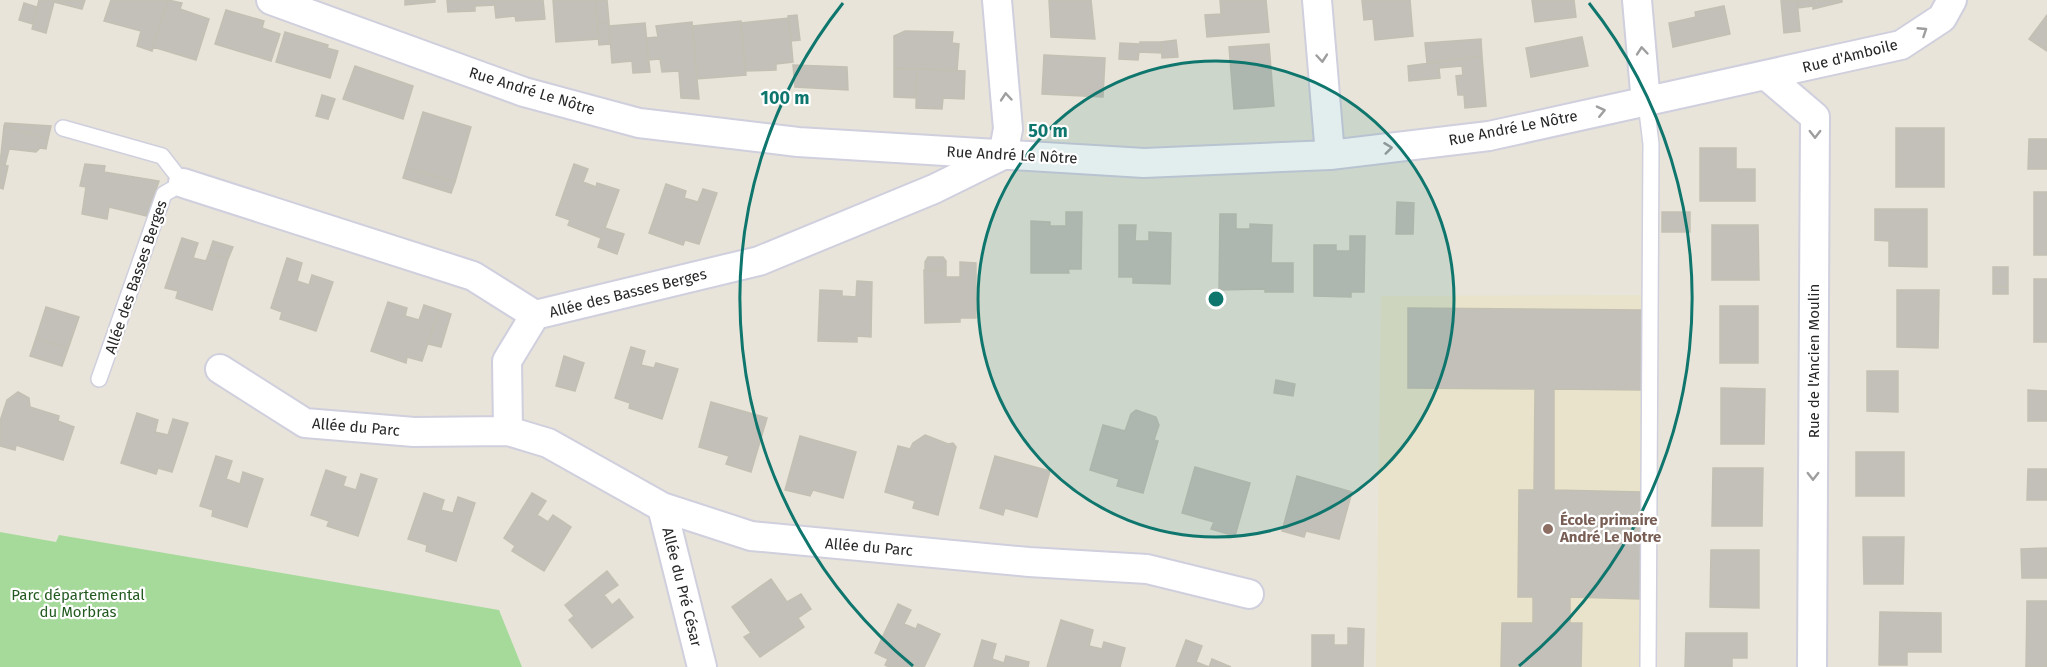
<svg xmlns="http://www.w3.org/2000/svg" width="2047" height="667" font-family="'Fira Sans',sans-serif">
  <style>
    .education { fill: #e8e3ca }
    .green { fill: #a6da9a }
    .building { fill: #c3c0b9; stroke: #c3c0b3; stroke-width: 1.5 }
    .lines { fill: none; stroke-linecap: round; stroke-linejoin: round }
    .lane-casing { stroke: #cfcfde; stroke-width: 18 }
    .street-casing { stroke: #cfcfde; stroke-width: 32 }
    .lane { stroke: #fff; stroke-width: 15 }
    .street { stroke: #fff; stroke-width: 28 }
    .oneway { stroke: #9e9e9e }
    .ring { fill: none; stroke: #0f766e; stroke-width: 3 }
    .education-dot { fill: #8d6e63; stroke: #fff; stroke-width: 2 }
    .labels { text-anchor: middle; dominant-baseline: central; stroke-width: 4.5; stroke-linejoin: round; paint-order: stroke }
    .street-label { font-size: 15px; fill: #272727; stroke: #fff }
    .education-label { font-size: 15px; font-weight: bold; fill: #785e54; stroke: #fff; text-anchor: start }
    .park-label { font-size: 15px; fill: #225a20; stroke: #fff }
    .centre { fill: #0f766e; stroke: #fff; stroke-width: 3 }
    .ring-label { font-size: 18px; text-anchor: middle; font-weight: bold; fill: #0f766e; stroke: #fff; stroke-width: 4.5; stroke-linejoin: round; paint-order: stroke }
  </style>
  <rect width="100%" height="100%" fill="#e8e4d9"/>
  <path class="education" d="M1657,295L1656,667H1376L1381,296Z"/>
  <path class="green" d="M0,532L56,542L59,535L499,610L522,667H0Z"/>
  <path class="building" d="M39,0H85L82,9L54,2L46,33L32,29Z
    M111,0H168L152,51L137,46L141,31L104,21Z
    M168,0L182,3L180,9L209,19L196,60L153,47Z
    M405,0H435V2L405,5Z
    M447,0H494L495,5L475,6V11L448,12Z
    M494,0H543L545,19L516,21L515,16L496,18Z
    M553,0H595L599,39L556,42Z
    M595,0H607L609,22L597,23Z
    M1049,0H1091L1095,39L1051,37Z
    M1220,0H1266L1269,32L1207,37L1205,15L1221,14Z
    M1362,0H1410L1413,36L1375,40L1373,19L1364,20Z
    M1532,0H1574L1576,17L1535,22Z
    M1781,0H1797L1800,31L1784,33Z
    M1797,0H1842V2L1813,9V6L1798,8Z
    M24,3L37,7L33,24L19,20Z
    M1724,6L1730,34L1673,47L1669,23L1696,17L1695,12Z
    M226,10L264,21L262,28L280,34L271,61L215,44Z
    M797,15L800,40L791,41L788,16Z
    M2047,15V51L2029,39Z
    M789,18L793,62L776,64V70L745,71L741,23Z
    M741,21L746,75L697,79L693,26Z
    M609,22L610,44L599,45L597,23Z
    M692,22L697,79L699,99L681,98L679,71L662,72L660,59L648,60L647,38L658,37L656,26Z
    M645,23L650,72L633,73L632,61L612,63L609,26Z
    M905,31L953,32L952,43L959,44L957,71L894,68V36Z
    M285,32L328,45L327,48L338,51L330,78L276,62Z
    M1582,37L1588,66L1531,77L1526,48Z
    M1481,39L1482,56L1427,63L1425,43Z
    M1176,40L1178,57L1162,58L1161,42Z
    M1140,42H1161L1162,53L1139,52L1138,60L1119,59L1120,43L1140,44Z
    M1269,44L1274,106L1234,109L1229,47Z
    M1044,55L1105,58L1103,97L1042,94Z
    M1482,56L1486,106L1465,108L1464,95H1458L1456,76L1463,75L1462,66L1439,68L1440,78L1409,81L1408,66Z
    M793,65L847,67L848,90L795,87Z
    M355,66L413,86L403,119L343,99Z
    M894,69H917L916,98L894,97Z
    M917,69L965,71L964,99L943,98L942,109L916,108Z
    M322,95L335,99L328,119L316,116Z
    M423,112L471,127L455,182L406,168Z
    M5,123L51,126L48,139L4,126Z
    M4,126L48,139L46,149L40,148L36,152L9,149L5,165L0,164Z
    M1896,128H1944V187H1896Z
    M2029,139H2047V169H2028Z
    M1700,148H1736V169H1755V201H1700Z
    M0,164L8,166L3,189L0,188Z
    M85,164L105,166L104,172L159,181L147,216L109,207L107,219L82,214L86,187L80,186Z
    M574,164L588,169L583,182L596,187L597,183L619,190L605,228L624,234L617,254L598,247L601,238L568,225L570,220L556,215Z
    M406,168L455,182L451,193L403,178Z
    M666,184L686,191L684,198L698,202L703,189L717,193L699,244L685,240L683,245L649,233Z
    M2034,192H2047V255H2034Z
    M1397,202L1414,203L1413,234H1396Z
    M1875,209H1927V267L1889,266V241L1875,240Z
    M1066,212H1082L1081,269H1068L1069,273H1031V221L1050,222V226H1066Z
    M1662,212H1690V232H1662Z
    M1220,214H1236V229H1250V224L1272,225L1271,263H1293V292H1265V289L1219,290Z
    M1119,225H1136L1135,241H1149V232L1171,233L1170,284L1133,283V277H1119Z
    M1712,225H1758L1759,280H1712Z
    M1350,236H1365L1364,292H1351V297L1314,296V245H1336V251H1350Z
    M182,238L198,243L193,258L206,261L209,253L228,259L212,310L176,298L178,291L165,288Z
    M213,241L233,247L228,259L209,253Z
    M928,257H943L946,261V271L925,270V262Z
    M287,258L302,263L297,281L309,285L312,275L333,282L316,331L280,319L282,312L271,308Z
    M960,262L976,263V318H960V322L925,323L924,270H946V277H960Z
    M1993,267H2008V287H1993Z
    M2034,279H2047V342H2034Z
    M857,281L872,282L871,337L857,336V342L818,341L820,290L842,291V296L856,297Z
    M1993,287H2008V294H1993Z
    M1897,290H1939L1938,348L1897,347Z
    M388,302L407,308L405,316L419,320L424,305L439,310L422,361L407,357L406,363L371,351Z
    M1720,306H1758V363H1720Z
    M46,307L79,317L68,349L36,338Z
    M1408,308L1642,310L1641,390L1554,389V490L1641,492L1640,599L1570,597V623H1582L1581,667H1501L1502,623H1533V597H1518L1519,490H1534L1535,389L1408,388Z
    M439,310L451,314L441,347L428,344Z
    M36,338L68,349L62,366L30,356Z
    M631,347L645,351L641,365L654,368L656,363L678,369L662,419L629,408L630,403L615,398Z
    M564,356L584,363L575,391L556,386Z
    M1867,371H1898V412L1867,411Z
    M1276,380L1295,384L1293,396L1274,393Z
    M1721,388L1765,389L1764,444H1721Z
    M2028,390L2047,391V421H2028Z
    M18,392L29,398L30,407L59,416L58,421L74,427L63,460L16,445L15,450L0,446V421L7,400Z
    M711,402L767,418L751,472L726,464L729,456L699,447Z
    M1136,410L1156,417L1159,425L1154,440L1158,441L1143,493L1117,486L1119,479L1090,470L1103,425L1125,431L1131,414Z
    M137,413L158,420L155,432L168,435L173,419L188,423L172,472L158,468L156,474L121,463Z
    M925,435L948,444L953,443L956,447L938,515L913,508L915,501L885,492L898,446L910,449L913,443Z
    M800,436L856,452L843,498L813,490L810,496L785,490Z
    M1856,452H1904V496H1856Z
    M216,456L232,461L226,479L240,484L243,472L263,479L247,527L212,516L213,510L200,506Z
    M995,456L1050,471L1037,517L1005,508L1003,515L980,508Z
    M1195,467L1250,483L1235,536L1211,529L1214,522L1182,513Z
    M1713,468H1763L1762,526H1712Z
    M2028,469H2047V500H2027Z
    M326,470L346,477L343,486L356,490L361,474L377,479L358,536L327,526L329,521L311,515Z
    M1297,476L1352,492L1339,539L1306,531L1304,537L1282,531Z
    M424,493L444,500L441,510L453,513L458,497L475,503L456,561L426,551L427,545L408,539Z
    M532,493L546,501L537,515L548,522L553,515L571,527L544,571L512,551L515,546L504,538Z
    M1863,537H1904L1903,584H1864Z
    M2047,548V578H2022L2021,549Z
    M1711,550H1759V608L1710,607Z
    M607,571L618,585L604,595L612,605L619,599L633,617L592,648L569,620L574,616L565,605Z
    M771,579L787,602L801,594L811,609L798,618L804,627L760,657L744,637L751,633L732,607Z
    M2027,601H2047V667H2026Z
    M898,604L911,610L904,624L916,629L918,624L940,634L924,667H889L885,665L888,659L875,653Z
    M1880,612L1941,613V652H1907V665H1879Z
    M1061,620L1093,630L1089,646L1102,649L1104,642L1125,648L1120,667H1047Z
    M1348,628L1364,629L1363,667H1312V635H1334V645H1348Z
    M1686,633H1747V658H1732V667H1685Z
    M982,640L996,644L992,659L1004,663L1006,656L1029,662L1028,667H974Z
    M1186,640L1202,646L1196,662L1209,667L1212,659L1231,667H1176Z"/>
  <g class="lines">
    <g class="lane-casing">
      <path id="lane" d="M1646,103L1651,144L1648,667
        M63,128L162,156L183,183L164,194L99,379"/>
    </g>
    <g class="street-casing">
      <path id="street" d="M271,0L524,92L639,123L798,142L1144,163L1330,155L1489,136L1901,45L1942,18L1952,0
        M1317,0L1330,155
        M1637,0L1646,103
        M1767,76L1815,117L1812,667
        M183,183L473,276L535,315L759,261L934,189L1003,155L1008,129L997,0
        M220,369L305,423L414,432L508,431L548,443L662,507L751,536L1029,562L1147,569L1249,594
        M508,431L507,361L535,315
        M662,507L702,667"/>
    </g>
    <use href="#lane" class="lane"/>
    <use href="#street" class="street"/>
  </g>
  <defs><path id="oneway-chevron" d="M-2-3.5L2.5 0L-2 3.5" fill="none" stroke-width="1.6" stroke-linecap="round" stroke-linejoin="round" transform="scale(1.5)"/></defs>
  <g class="oneway">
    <use href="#oneway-chevron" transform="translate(1923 31) rotate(-33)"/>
    <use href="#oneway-chevron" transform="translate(1642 51) rotate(-95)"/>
    <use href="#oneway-chevron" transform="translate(1322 58) rotate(85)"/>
    <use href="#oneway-chevron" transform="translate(1006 97) rotate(-95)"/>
    <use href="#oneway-chevron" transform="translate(1601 111) rotate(-13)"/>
    <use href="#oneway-chevron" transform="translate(1815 134) rotate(90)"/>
    <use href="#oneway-chevron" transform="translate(1388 148) rotate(-7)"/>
    <use href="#oneway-chevron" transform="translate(1813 476) rotate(90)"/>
  </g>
  <circle cx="1216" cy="299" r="238" fill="#0f766e" fill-opacity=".12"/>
  <g class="ring">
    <circle cx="1216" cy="299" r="238"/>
    <path d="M913 666A476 476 0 0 1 843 3M1589 3A476 476 0 0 1 1519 666"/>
  </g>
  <circle class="education-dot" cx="1548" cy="529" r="6"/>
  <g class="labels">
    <g class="street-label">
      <text transform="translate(1850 56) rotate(-14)">Rue d'Amboile</text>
      <text transform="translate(532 91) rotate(17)">Rue André Le Nôtre</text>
      <text transform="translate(1513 128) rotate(-11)">Rue André Le Nôtre</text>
      <text transform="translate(1012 155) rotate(3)">Rue André Le Nôtre</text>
      <text transform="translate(136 277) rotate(-71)">Allée des Basses Berges</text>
      <text transform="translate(628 293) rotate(-14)">Allée des Basses Berges</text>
      <text transform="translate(1814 361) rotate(-90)">Rue de l'Ancien Moulin</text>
      <text transform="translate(356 427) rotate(5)">Allée du Parc</text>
      <text transform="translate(869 547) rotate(5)">Allée du Parc</text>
      <text transform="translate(682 587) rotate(76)">Allée du Pré César</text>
    </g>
    <g class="education-label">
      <text x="1560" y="520">École primaire<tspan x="1560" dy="17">André Le Notre</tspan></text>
    </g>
    <g class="park-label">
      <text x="78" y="595">Parc départemental<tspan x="78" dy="17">du Morbras</tspan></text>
    </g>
  </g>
  <circle cx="1216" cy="299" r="9" class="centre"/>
  <g class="ring-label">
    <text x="785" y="104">100 m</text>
    <text x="1048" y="137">50 m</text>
  </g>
</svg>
